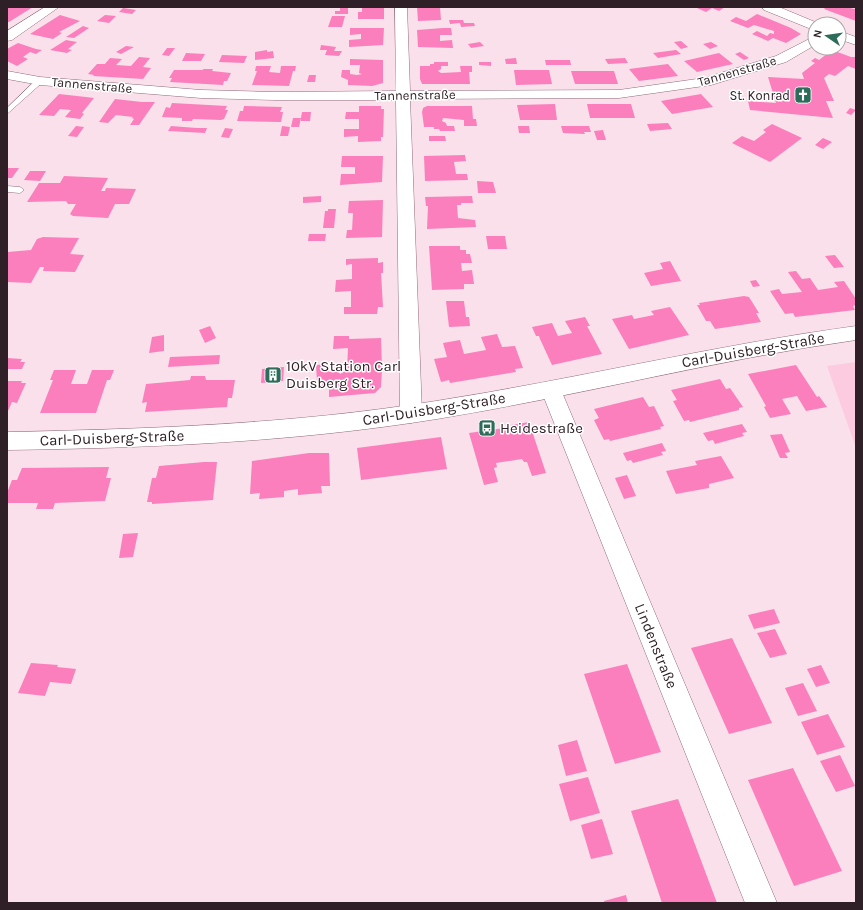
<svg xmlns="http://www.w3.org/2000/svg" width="863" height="910" font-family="Karla,sans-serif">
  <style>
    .built { fill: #fdcbe0 }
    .building { fill: #fb7fbc }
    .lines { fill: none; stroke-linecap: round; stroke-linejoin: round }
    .lane-casing { stroke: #906b7b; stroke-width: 1 }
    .street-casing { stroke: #906b7b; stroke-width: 1 }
    .secondary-casing { stroke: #906b7b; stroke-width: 1 }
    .lane { fill: #fff; fill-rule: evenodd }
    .street { fill: #fff; fill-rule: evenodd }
    .secondary { fill: #fff; fill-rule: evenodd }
    .labels { text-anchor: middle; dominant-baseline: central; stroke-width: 3; stroke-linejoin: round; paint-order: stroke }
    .far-street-label { font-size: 13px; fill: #2f2027; stroke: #fff }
    .far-poi-label { font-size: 13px; fill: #2f2027; stroke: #fff; text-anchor: end }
    .street-label { font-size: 15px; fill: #2f2027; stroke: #fff }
    .poi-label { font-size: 15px; fill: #2f2027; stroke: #fff; text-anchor: start }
  </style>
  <rect width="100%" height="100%" fill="#fae0ea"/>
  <path class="built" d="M856,362V448L827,366Z"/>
  <path class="building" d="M9,7H33L9,22H7V8Z
    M340,7H348V14H335V11H340Z
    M362,7H384V19H358V12H362Z
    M417,7H440L441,20L418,21Z
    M698,7H725L719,11L712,8L706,12L697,8Z
    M826,7H847L854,9L856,8V21L824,9Z
    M123,8L136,10L132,14L119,12Z
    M757,14L791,28L801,34L786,43L773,38L768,41L752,34L757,31L767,36L770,33L774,34V31L754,25L748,28L730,21L736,17L746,21Z
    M60,15L80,21L59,32L62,33L53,39L30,34Z
    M105,15L116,16L109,23L97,21Z
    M332,16H345L342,27H328Z
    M449,20H463L464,23H474L475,26L461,27L460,23L450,24Z
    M83,26L89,28L74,38L66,37Z
    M350,28H384L383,45L349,47V40L361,39V34L350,35Z
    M443,28H451L452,35H440V41L452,40L453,48L418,47L417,30Z
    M66,40L77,42L68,49L72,50L67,53L50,50Z
    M681,41L688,47L681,49L674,42Z
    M480,42L484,46L471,48L468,44Z
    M711,42L718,46L710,49L703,44Z
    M18,43L36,49L42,50L36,54L30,52L23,57L28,59L17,66L7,61V49Z
    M321,45L336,47L334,51H342L339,56L325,55L327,50H320Z
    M126,46L134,47L121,54L116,52Z
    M167,48H175L169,56L162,55Z
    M267,50V52L273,51L274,58L255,60V52Z
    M676,50L681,54L658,58L653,53Z
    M832,50L851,57H856V69L848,66L835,76L829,74L824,78L834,101H826L833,118L750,110L748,101L776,103L768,77L804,79L802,73L815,63L811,61L815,58L819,60Z
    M740,52L749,58L744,60L735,54Z
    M186,53L205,54L201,61H182Z
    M719,53L733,64L697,72L684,61Z
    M222,55L247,56L244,63L219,62Z
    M139,57L150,58L143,67L151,68L143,79L93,76L94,75L88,74L97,64H105L110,58L122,59L116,65L131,66Z
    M516,58L517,64H506L505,59Z
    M625,58L628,63L608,64L605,59Z
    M350,59L383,60V83L372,86L348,85V80L341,77L342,70H350V74L357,75L362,74L359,73L360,65H350Z
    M545,60H570L571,65H546Z
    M434,62H448V66H441V69L438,71L441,73L461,72L460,66H472V72H469L470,84H422L420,79V66H430V64H434Z
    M479,62H491V66L479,65Z
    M668,64L678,76L639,81L629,69Z
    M256,66H271L269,72L280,73L281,66H296L295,71H293L289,86L252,85L257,71H255Z
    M204,69H213L212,71L231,73L227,81H224L223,85L170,82L172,78H169L174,70H202Z
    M514,70H549L552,84L516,85Z
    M571,71H614L618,84H575Z
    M309,75H316L315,82H307Z
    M59,94L86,97L94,98L82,113L84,114L80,119L65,117L71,110L60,109L54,116L39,115Z
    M701,94L713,107L672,114L661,101Z
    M115,99L142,102H155L139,125H130L134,119L132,118L133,117L116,115L108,123L99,122Z
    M172,103L227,106L225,110H228L224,119L221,120L193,119L192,121H182V118L162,117L166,107L170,108Z
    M555,104L557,120H520L517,105Z
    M587,104H631L635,118H590Z
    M244,106L282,107L280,112H283L281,122L237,121L240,111H243Z
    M359,106H381V109H384L383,137H381V141L358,142V136L344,137V129H359V119H345L346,112H359Z
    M427,106H472L473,119H476L477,126H464V120L443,118L442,121L446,123L447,126H454L455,131H440L439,129H434V127H424L422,112L423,108Z
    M850,108L856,110L851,115L846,113Z
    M302,112H311L310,121H301V118L299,127H291L293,118H301Z
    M668,123L672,129L650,131L647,124Z
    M772,124L802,138L770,162L732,143L742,136L754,141L766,132L763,130Z
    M76,126L84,127L77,137L68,136Z
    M171,126L197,128H207L205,133L168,131Z
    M282,126L290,127L288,136H280Z
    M518,126H529L530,133H519Z
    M561,126H589L591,132H584L585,134L563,133Z
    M225,128L233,129L229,138L221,137Z
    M603,130L606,140H597L594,131Z
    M429,136H445L446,141H429Z
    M823,138L832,142L823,149L815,145Z
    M465,155L466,161L454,162L456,174H467L468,180L425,181L424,156Z
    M342,156H383L382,182L340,185L341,174H355V167H341Z
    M7,168H19L12,178H7Z
    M30,171H46L40,181L24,180Z
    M64,176L108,178L101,191H105L106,188L136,189L129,204H115L108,218L73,216L70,214L76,204H68L66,201L27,202L39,183H60Z
    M477,181L493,182L496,193H478Z
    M321,196V202L303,203V197Z
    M472,196L473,203H461V205H457L458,218L475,220L476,227L427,229L428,206H426L425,197Z
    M383,200L382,237L346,238L347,230H352L353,213H348L349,201Z
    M328,209H336L334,228H323L325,211H328Z
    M309,234H326L325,241H308Z
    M486,236H505L507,249H488Z
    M43,237L79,238L70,254L84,255L75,272L43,271L44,267H40L31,283L7,282V252L31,250L37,239Z
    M429,246H460V250H466V254H470L472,263H461L462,271L472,270L474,284H464V289L432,290Z
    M835,255L844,267L834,268L825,256Z
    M378,258V263L383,262V273H381L383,307H378L377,314H344V307H351V291L335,292L336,280L352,279V264L346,265V259Z
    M670,261L681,281L651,286L644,273L663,269L660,263Z
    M796,271L802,279L810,278L818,290L838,287L834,282L844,281L856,299V305L853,306L855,310L795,317L793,313L785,314L770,291L779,289L782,294L802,292L788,272Z
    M756,280L760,286L753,287L750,281Z
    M744,296L749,297L759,313H756L761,322L715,329L710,321H706L697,305H700L699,303Z
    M446,301H464L466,317H469L470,326L449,327Z
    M670,307L689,335L629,349L612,319L632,315L634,319L654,315L651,311Z
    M585,317L590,326H587L602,354L552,365L540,339L539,336H536L532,327L552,323L558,336L572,333L565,321Z
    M210,326L216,338L205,343L199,330Z
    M497,334L502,347L515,346L523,368L515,369L516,372L450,383L449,380L441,382L434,359L447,357L443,343L460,340L464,354L486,350L481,337Z
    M164,335V351L149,353L152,337Z
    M334,336H349V339L381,338L382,369L381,387L375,393L329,397V385L322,386V381H317L316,365L329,364V372L338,371L340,374L347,370L348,348L333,349Z
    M220,355L219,364L168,367L170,357Z
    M7,358L22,359L20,362H25L22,369H7Z
    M796,365L817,397L819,396L827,407L806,411L797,396L782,399L791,414L770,418L764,407L766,406L748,374Z
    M284,367L283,381L261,383L262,369Z
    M54,370H76L71,384H87L92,370H114L110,380H107L96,413H40L53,380H50Z
    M191,376H205L206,380H235L232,398H228L227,407L145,412L147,402L142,403L146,384L190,380Z
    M720,379L726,389L730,388L743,407L739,408V410L690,422L689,420L684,421L673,401L677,400L671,390Z
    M7,381H22L21,383H26L17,403L12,402L7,413Z
    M643,397L649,407L654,406L664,426L660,427L661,429L610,441L609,439L604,440L594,420L599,418L594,409Z
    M529,422L546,473L532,476L527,462H524L522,459L496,463L497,467L494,468L498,482L484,485L469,433L511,427V425Z
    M742,424L747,432L742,433L744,436L715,444L713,440L708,441L703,433Z
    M782,434L790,452L785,453L788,458H780L770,435Z
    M441,437L447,469L361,480L357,448Z
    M662,443L666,451L661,452L663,455L633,463L631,460L627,461L623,453Z
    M309,453H329L330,486H321L322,493L298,495V489L284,491V497L259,499L260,493L250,494L252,461Z
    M721,456L734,478L709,484V488L676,494L666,471L697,465L695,461Z
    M204,462H217L213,500L152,504V502H147L152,478H156L159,466Z
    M109,467L106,478H111L105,501L55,503L53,509H36L38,503H7V493L12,480H17L22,468Z
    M627,475L636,496L624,499L615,478Z
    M138,533L133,557L119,558L123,534Z
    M774,609L780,623L754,629L748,615Z
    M775,629L787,654L770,658L757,633Z
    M732,638L772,723L729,734L691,648Z
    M31,663L58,665L57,667L76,669L71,684L50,682L45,696L18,693Z
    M627,664L661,752L615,764L584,674Z
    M821,665L830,683L816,687L807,669Z
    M803,683L817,711L798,716L785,688Z
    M828,714L845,747L817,755L801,722Z
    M577,740L587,771L566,776L558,745Z
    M840,755L855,786L836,792L820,761Z
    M793,768L842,871L794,886L748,780Z
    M588,777L600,813L570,821L559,784Z
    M678,799L717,903H662L631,811Z
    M602,819L613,854L591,859L581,825Z
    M626,895L628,903H604V901Z"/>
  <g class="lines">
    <g class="lane-casing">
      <path id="lane" d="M37,79L44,81L7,114V108Z
        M7,186L20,187L24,190L20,193L7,192Z"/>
    </g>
    <g class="street-casing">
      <path id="street" d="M45,7H59L12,40L7,41V31Z
        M395,7H407L410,91L619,90L704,78L776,56L815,36V45L786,62L711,85L619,98L410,99L422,414L418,420L411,423L404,420L400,414L396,100H275L201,98L40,85L7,79V71L40,77L201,90L275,92L396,91Z
        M762,7H779L820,24H815V30L811,29L764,10Z
        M839,31L856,37V45L839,39Z
        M551,382L558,384L561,390L777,903H745L541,390L544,384Z"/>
    </g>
    <g class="secondary-casing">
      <path id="secondary" d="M856,326V340C715,360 577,396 437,419C294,442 151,448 7,450V432C151,429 294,424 436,401C577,379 715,345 856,326Z"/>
    </g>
    <use href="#lane" class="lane"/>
    <use href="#street" class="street"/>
    <use href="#secondary" class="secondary"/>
  </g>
  <defs>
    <g id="church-square" transform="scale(0.9)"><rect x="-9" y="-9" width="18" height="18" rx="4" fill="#2c6c59" stroke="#fff"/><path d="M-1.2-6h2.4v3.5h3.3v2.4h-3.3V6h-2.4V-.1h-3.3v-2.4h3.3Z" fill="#fff"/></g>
    <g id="building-square" transform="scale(0.9)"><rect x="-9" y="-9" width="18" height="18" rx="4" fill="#2c6c59" stroke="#fff"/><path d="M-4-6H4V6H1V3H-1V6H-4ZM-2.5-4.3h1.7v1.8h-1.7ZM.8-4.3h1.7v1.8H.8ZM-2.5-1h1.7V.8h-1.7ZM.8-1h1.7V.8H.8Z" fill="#fff"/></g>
    <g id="bus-square" transform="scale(0.9)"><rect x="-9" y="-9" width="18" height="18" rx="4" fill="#2c6c59" stroke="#fff"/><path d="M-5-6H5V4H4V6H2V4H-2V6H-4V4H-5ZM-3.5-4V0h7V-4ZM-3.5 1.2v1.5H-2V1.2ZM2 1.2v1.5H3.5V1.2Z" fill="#fff"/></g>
  </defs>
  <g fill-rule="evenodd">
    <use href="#church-square" x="803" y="95"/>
    <use href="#building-square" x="273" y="375"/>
    <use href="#bus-square" x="487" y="428"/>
  </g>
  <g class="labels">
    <g class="far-street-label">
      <text transform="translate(737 71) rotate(-16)">Tannenstraße</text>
      <text transform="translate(92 85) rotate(5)">Tannenstraße</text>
      <text transform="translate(415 95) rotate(-1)">Tannenstraße</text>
    </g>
    <g class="far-poi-label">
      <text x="790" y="95">St. Konrad</text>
    </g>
    <g class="street-label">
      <text transform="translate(753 350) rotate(-10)">Carl-Duisberg-Straße</text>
      <text transform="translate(434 409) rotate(-9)">Carl-Duisberg-Straße</text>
      <text transform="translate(112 438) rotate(-2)">Carl-Duisberg-Straße</text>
      <text transform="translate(656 646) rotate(68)">Lindenstraße</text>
    </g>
    <g class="poi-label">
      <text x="286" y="366">10kV Station Carl<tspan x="286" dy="17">Duisberg Str.</tspan></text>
      <text x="500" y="428">Heidestraße</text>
    </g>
  </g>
  <rect width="863" height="910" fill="none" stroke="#2f2027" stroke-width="16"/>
  <g transform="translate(827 36) rotate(283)"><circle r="19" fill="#ffffff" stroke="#aca6a9"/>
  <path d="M0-3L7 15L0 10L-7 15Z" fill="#2c6c59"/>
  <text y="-6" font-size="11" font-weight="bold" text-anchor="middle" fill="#2f2027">N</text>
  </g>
</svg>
